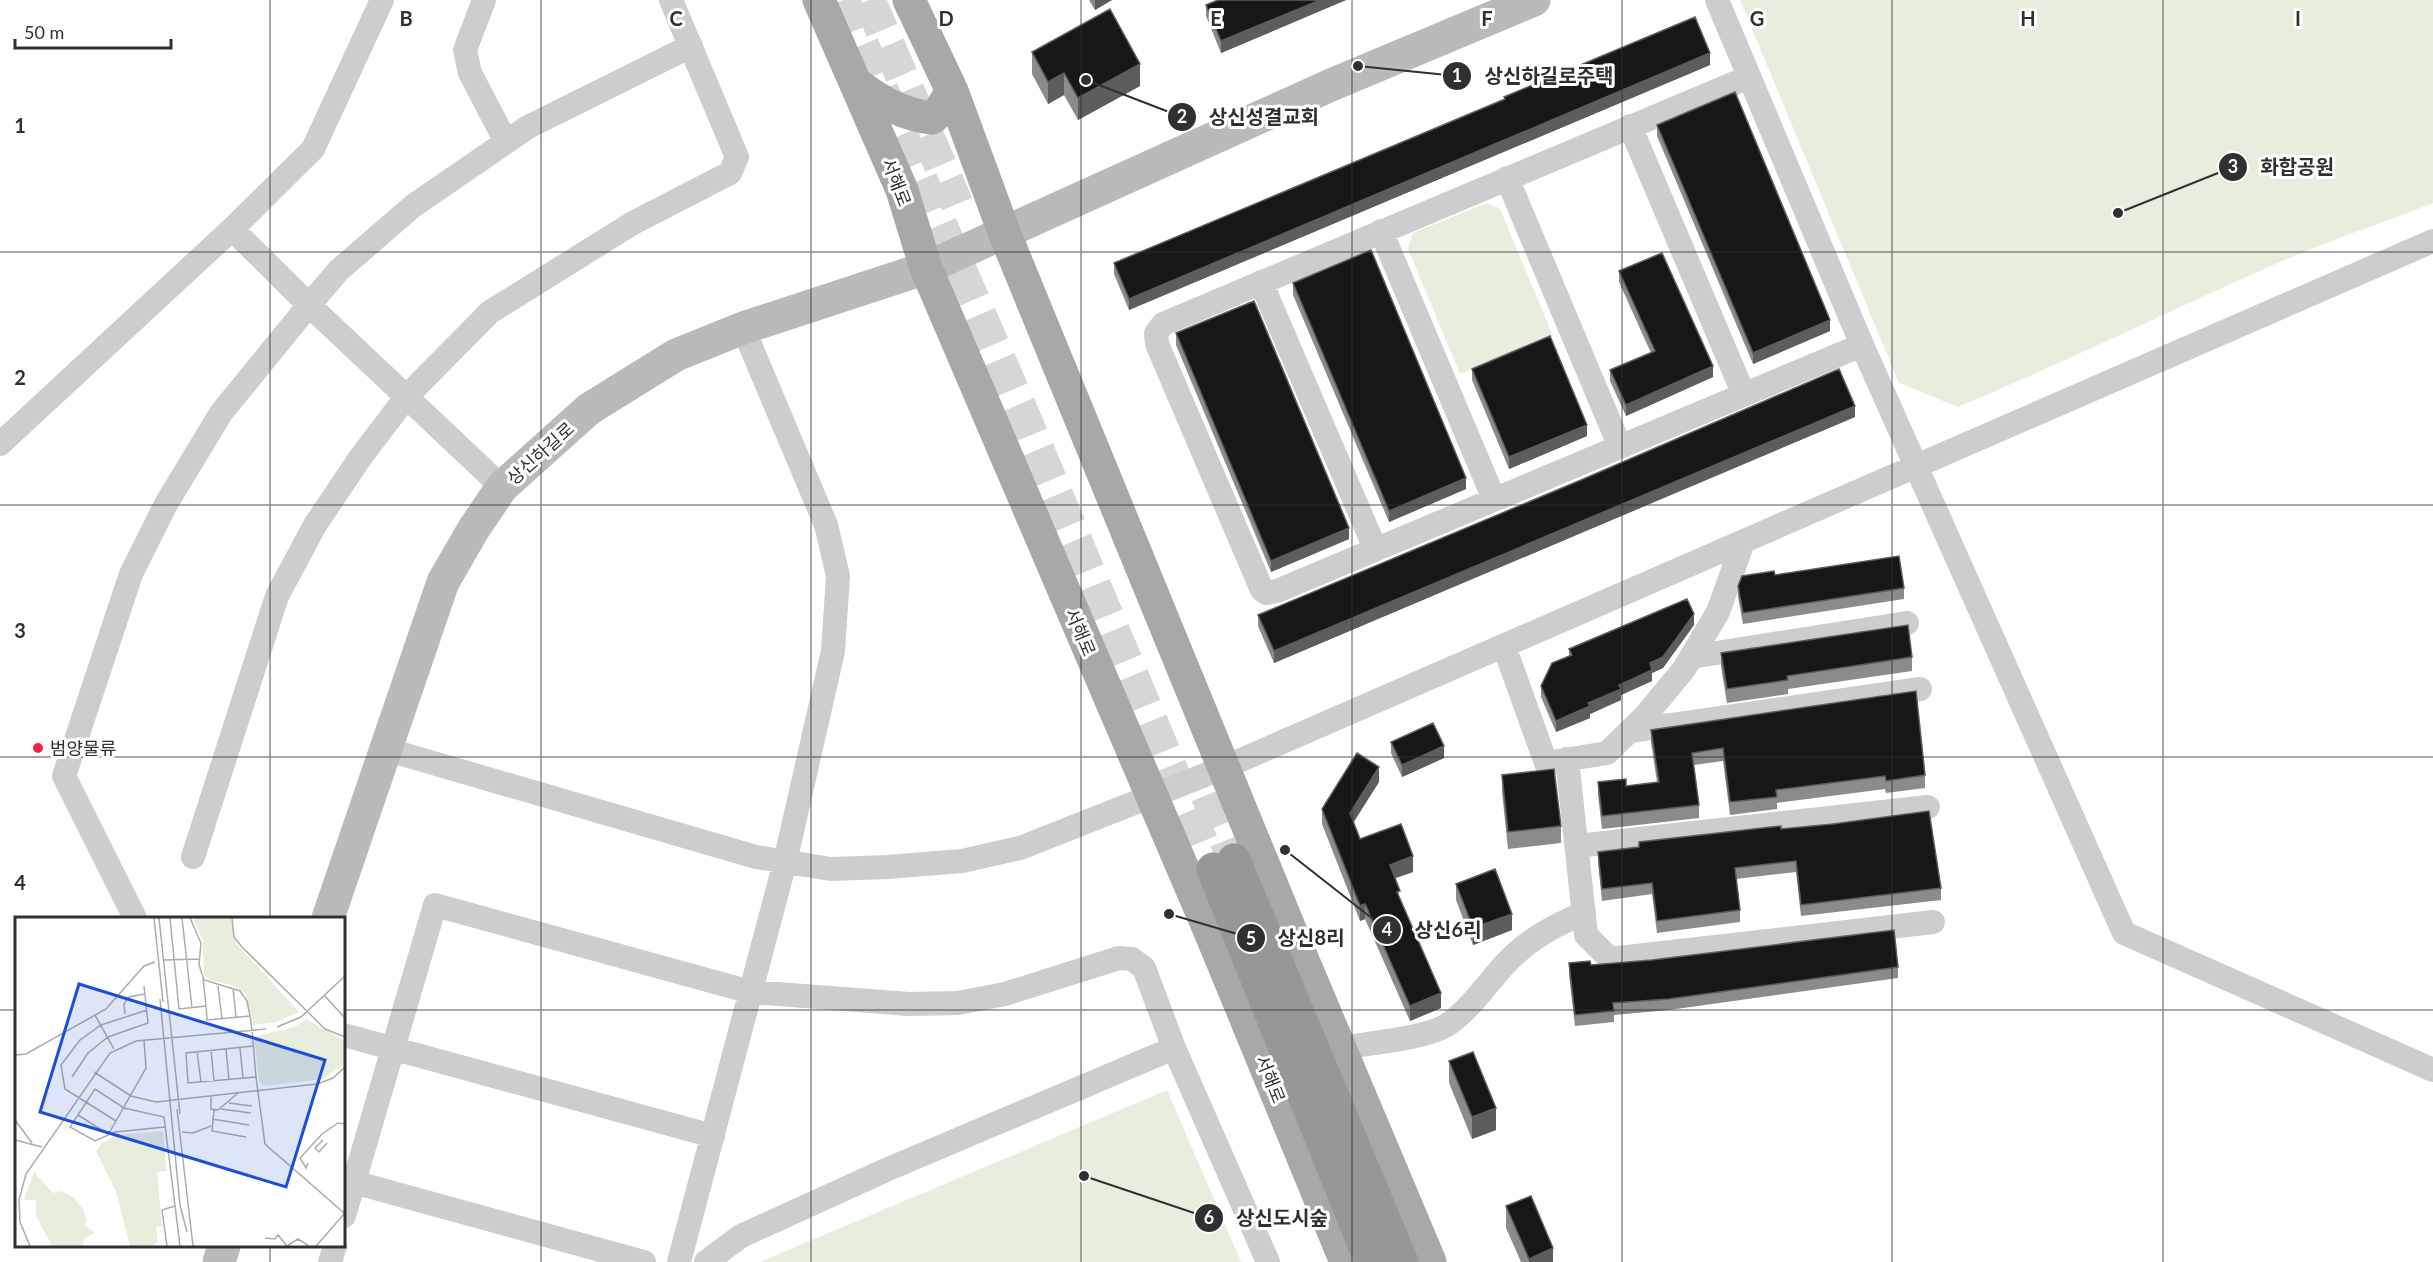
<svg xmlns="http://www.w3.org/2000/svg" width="2433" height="1262" font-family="Lato,'Noto Sans KR',sans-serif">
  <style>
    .green { fill: #e8eedd }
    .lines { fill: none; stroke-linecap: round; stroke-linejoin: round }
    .highway-tunnel { stroke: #d6d6d6; stroke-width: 33; stroke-dasharray: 33 16; stroke-linecap: butt }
    .street { stroke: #cdcdcd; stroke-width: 24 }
    .secondary { stroke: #bababa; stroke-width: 33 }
    .primary { stroke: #a8a8a8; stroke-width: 33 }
    .highway { stroke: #979797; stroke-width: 33 }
    .wall { fill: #8b8b8b }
    .shaded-wall { fill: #5d5d5d }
    .building { fill: #171717; stroke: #5d5d5d; stroke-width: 1.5 }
    .grid { fill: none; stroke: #303030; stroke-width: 1.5; stroke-opacity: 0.55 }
    .poi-dot { fill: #f7224b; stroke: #fff; stroke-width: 2 }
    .labels { text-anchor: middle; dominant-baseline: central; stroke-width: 6; stroke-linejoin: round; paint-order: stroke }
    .street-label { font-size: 18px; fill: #303030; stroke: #fff }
    .poi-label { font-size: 18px; fill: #303030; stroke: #fff; text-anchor: start }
    .inset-road { fill: none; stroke: #acacac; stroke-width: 1.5 }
    .view { fill: #1d4ed8; fill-opacity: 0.15; stroke: #1d4ed8; stroke-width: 3 }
    .inset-edge { fill: none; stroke: #303030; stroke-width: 3 }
    .grid-label { font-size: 20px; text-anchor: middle; font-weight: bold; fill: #303030; stroke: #fff; stroke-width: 6; stroke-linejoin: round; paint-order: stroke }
    .leader { fill: none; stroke: #303030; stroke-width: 2 }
    .callout-dot { fill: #303030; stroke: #fff; stroke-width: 2 }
    .mark-label { font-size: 18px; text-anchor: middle; font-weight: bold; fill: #fff }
    .callout-label { font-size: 20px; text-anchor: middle; font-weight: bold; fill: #303030; stroke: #fff; stroke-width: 6; stroke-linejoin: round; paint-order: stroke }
  </style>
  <rect width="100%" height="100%" fill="#fff"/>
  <path class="green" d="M1740,0H2433V203C2386,222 2338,237 2292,257C2180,305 2071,360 1958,407L1899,383Z
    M1486,203L1500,209L1553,336L1460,374L1408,249L1413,233Z
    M1167,1090L1241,1262H761L762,1261Z"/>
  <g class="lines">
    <path class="highway-tunnel" d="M843,0L1020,407L1213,869
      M869,0L957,204
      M1207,795L1234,860"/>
    <path class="street" d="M484,0L465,50L470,73L506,142
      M1717,0L1862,345L1277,591L1266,593L1262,590L1157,344L1156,333L1163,324L1749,77
      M1630,126L1744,395
      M1507,178L1620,447
      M232,229L309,305L502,487
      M1381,231L1494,499
      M1261,282L1375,548
      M1862,345L2124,933L2433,1070
      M0,444L232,229L313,149L382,0
      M1504,646L1546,763L1607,753L1646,715L1684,669L1718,612L1743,542
      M1691,657L1907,623
      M1630,731L1920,689
      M385,749L756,857L831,869L887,867L962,861L1020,848L1225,767L2433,241
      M1567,759L1586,935L1610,959L1933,922
      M1577,846L1928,807
      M193,857L277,596L315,525L360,458L407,396L490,312L633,223L730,173L737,157L671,0
      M135,918L64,776L131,574L166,504L221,413L309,305L339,270L413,206L528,127L691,46
      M344,1035L713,1136
      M1340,1048C1368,1043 1424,1039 1447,1025C1471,1009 1488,982 1507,962C1529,939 1555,925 1584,913
      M353,1182L644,1262
      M344,1216L435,905L751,992L909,1004L958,1003L1005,994L1119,958L1132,959L1144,968L1174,1048L1268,1262
      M330,1262L335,1246
      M679,1262L785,862L833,651L838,576L826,525L743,328
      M706,1262L741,1236L886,1170L1174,1048"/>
    <path class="secondary" d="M328,918L443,582L473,530L502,487L589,409L676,355L743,328L926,268L1331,85L1534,0
      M219,1262L224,1246"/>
    <path class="primary" d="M819,0L902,190L926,268L1211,934L1346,1262
      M909,0L952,91L1004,232L1294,939L1430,1262
      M858,85C881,102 904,115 932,118L939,112L952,91"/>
    <path class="highway" d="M1234,860L1402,1262
      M1213,869L1371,1262"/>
  </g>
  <path class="wall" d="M1089,0H1112L1095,10Z
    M1346,0L1221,53L1206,16V5Z
    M1032,52L1140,86L1078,120L1064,95L1048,104L1032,74Z
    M1710,65L1129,310L1114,274V263L1504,100V97Z
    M1657,125L1830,331L1753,364L1657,136Z
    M1619,271L1713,377L1626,416L1610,381V370L1651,353L1619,282Z
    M1293,283L1466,489L1389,522L1293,295Z
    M1176,333L1349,539L1271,572L1176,345Z
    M1472,369L1587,436L1509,469L1472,380Z
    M1855,417L1274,663L1258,626V615Z
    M1775,575L1904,588V599L1743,624L1738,597V586Z
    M1694,625L1663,668L1652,673V681L1621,695V700L1590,714V718L1556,732L1541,697V686L1569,656V649Z
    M1721,653L1912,657V671L1788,689V694L1727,703L1721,667Z
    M1651,730L1925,775V788L1886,793L1885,789L1777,803V809L1730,815L1723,761L1694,765L1699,805V818L1602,829L1598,795V782L1626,786L1657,782L1651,742Z
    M1391,742L1444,758L1402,777L1391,753Z
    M1502,775L1561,826V843L1508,849L1502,792Z
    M1379,782L1353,822L1360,839L1413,872L1395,878L1400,900L1441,1008L1410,1021L1365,919L1360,921L1322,824V809Z
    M1781,829L1941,888V900L1801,916L1796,872L1736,879L1740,910V922L1657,933L1652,894L1602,901L1598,863V852L1639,847V842Z
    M1456,884L1512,930L1473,945L1456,900Z
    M1569,963L1591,965L1898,967V978L1669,1010L1614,1015V1022L1575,1026L1569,975Z
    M1449,1061L1496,1130L1472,1139L1449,1083Z
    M1506,1206L1553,1262H1521L1506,1228Z"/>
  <path class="shaded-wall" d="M1095,0H1112L1095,10Z
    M1320,0H1346L1221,53V41Z
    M1710,53V65L1129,310V299Z
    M1140,64V86L1078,120V98Z
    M1064,73V95L1048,104V82Z
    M1830,320V331L1753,364V353Z
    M1713,366V377L1626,416V405Z
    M1855,406V417L1274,663V651Z
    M1587,425V436L1509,469V457Z
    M1466,478V489L1389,522V511Z
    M1349,528V539L1271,572V561Z
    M1694,614V625L1663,668L1652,673V681L1621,695V700L1590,714V718L1556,732V721L1619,685L1650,663Z
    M1444,746V758L1402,777V765Z
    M1379,767V782L1350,828V813Z
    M1413,856V872L1390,880V865Z
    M1365,904V919L1360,921V906Z
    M1512,914V930L1473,945V928Z
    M1441,993V1008L1410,1021V1006Z
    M1496,1108V1130L1472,1139V1117Z
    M1553,1248V1262H1529V1259Z"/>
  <path class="building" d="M1218,0H1320L1221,41L1206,5Z
    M1110,9L1140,64L1078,98L1064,73L1048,82L1032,52Z
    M1695,17L1710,53L1129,299L1114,263L1505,99L1504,97Z
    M1735,92L1830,320L1753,353L1657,125Z
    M1371,250L1466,478L1389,511L1293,283Z
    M1662,253L1713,366L1626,405L1610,370L1655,351L1619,271Z
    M1254,301L1349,528L1271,561L1176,333Z
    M1550,336L1587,425L1509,457L1472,369Z
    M1839,369L1855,406L1274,651L1258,615L1581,480Z
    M1899,556L1904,588L1743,613L1738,586L1742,576L1774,571L1775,575Z
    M1687,599L1694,614L1663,657L1650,663L1652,670L1619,685L1621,689L1588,703L1590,706L1556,721L1541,686L1552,663L1572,655L1569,649Z
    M1908,625L1912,657L1787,676L1788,680L1727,689L1721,653Z
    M1916,691L1925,775L1886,781L1885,776L1776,790L1777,797L1730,802L1723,748L1692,753L1699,805L1602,816L1598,782L1626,779V786L1659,782L1651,730Z
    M1433,723L1444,746L1402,765L1391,742Z
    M1357,753L1379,767L1350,813L1360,839L1401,824L1413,856L1390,865L1400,891L1397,892L1441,993L1410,1006L1365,904L1360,906L1322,809Z
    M1554,769L1561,826L1508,832L1502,775Z
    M1929,811L1941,888L1801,905L1796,861L1735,868L1740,910L1657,921L1652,883L1602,889L1598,852L1639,847V842L1781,826V829L1833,824Z
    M1495,869L1512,914L1473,928L1456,884Z
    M1894,930L1898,967L1669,999L1613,1003L1614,1011L1575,1015L1569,963L1590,961L1591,965L1652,960Z
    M1473,1052L1496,1108L1472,1117L1449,1061Z
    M1531,1196L1553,1248L1529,1259L1506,1206Z"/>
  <path class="grid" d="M270,0V918M541,0V1262M811,0V1262M1081,0V1262M1352,0V1262M1622,0V1262M1892,0V1262M2163,0V1262M0,252H2433M0,505H2433M0,757H2433M0,1010H16M344,1010H2433M270,1246V1262"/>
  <circle class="poi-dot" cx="38" cy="748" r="6"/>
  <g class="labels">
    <g class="street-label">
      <text transform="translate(897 182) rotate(69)">서해로</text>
      <text transform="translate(540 453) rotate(-42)">상신하길로</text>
      <text transform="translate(1081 632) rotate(67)">서해로</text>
      <text transform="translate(1271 1079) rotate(68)">서해로</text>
    </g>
    <g class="poi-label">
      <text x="50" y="748">범양물류</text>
    </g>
  </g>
  <g transform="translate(15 917)">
    <rect width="330" height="330" fill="#fff"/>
    <path d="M178,1H216L221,26L284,95L262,105L238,108L230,76L217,68L194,63L189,57L188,24ZM291,102L330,124V147L308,162L249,169L244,165L239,120L279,110ZM148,214L152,254L142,255L147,309L141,310L143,325L136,329H115L101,275L81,234L88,225L102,218ZM19,255L38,276L46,274L58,280L68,292L72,304L69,307L80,316L69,322L68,329H37L21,299V283H9Z" fill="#e8eedd"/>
    <path class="inset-road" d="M139,1L148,85M144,1L165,197M155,1L164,92L191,89L188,61M167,1L177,91M175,1L186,26L184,48L189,63L225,74L232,84L235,99L192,103L191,89M217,1L219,20L227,30L310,112L330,120M149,43L185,42M203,69L207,102M218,71L221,100M309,78L330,101M145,82L165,288L172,315M110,97L109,87L114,80L130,77M80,98L99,132M235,99L237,113L241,160L173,166L171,136L238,129M262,110L286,100L330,59M225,131L228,161M211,132L214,163M196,133L199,164M182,135L186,165M0,138L11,137L91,92L129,49L140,45M79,155L116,179L141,185L302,167L318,161L330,150M57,160L73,136L93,120L133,106L129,69M241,160L250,227L328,295L330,293M196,179V192L203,193L223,176M214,186L237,189M162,192L178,329M206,192L236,196M199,193L197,214L231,220M63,198L93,217M197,202L234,208M0,203L17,226M101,204L50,172L46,148L65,123L86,108L132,93M150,210L100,215L80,224L55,210L80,172L109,191L149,200L165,329M167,215L178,216L196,209M93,218L131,151L129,123M0,223L27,230M308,223L300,231L304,235L312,226M293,246L291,251L285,241L307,217L323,206L330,207M250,321L260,322L263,318L272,329M15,329L5,305L4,283L11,257L95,136L121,124L251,112M152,329L147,293L160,289M272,329L283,322L294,329M301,329L330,296"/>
    <path class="view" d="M64,67L310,143L271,270L25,195Z"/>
    <rect width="330" height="330" class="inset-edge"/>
  </g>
  <g class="grid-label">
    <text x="406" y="26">B</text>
    <text x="676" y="26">C</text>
    <text x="946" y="26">D</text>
    <text x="1216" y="26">E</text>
    <text x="1487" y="26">F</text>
    <text x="1757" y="26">G</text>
    <text x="2028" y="26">H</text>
    <text x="2298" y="26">I</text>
    <text x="20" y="133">1</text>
    <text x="20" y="385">2</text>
    <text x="20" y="638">3</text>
    <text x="20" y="890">4</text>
  </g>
  <path class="leader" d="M1358 66L1457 76M1086 80L1182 117M2118 213L2233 167M1285 850L1387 930M1169 914L1251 938M1084 1176L1209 1218"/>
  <g class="callout-dot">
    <circle cx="1358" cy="66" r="6"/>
    <circle cx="1086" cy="80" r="6"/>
    <circle cx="2118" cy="213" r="6"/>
    <circle cx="1285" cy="850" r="6"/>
    <circle cx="1169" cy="914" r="6"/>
    <circle cx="1084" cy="1176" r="6"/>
    <circle cx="1457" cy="76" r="15"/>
    <circle cx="1182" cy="117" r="15"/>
    <circle cx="2233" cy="167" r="15"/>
    <circle cx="1387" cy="930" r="15"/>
    <circle cx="1251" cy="938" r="15"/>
    <circle cx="1209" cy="1218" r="15"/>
  </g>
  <g class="mark-label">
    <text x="1457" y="82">1</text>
    <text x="1182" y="123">2</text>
    <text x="2233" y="173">3</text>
    <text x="1387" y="936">4</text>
    <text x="1251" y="945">5</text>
    <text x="1209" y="1224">6</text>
  </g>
  <g class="callout-label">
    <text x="1549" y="83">상신하길로주택</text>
    <text x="1264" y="124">상신성결교회</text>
    <text x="2297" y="174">화합공원</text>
    <text x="1448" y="937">상신6리</text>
    <text x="1311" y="945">상신8리</text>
    <text x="1282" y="1225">상신도시숲</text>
  </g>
  <path d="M15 39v9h156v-9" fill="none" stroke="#303030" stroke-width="3"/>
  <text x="24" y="39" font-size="18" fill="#303030" stroke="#ffffff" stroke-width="4.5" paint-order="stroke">50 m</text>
</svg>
